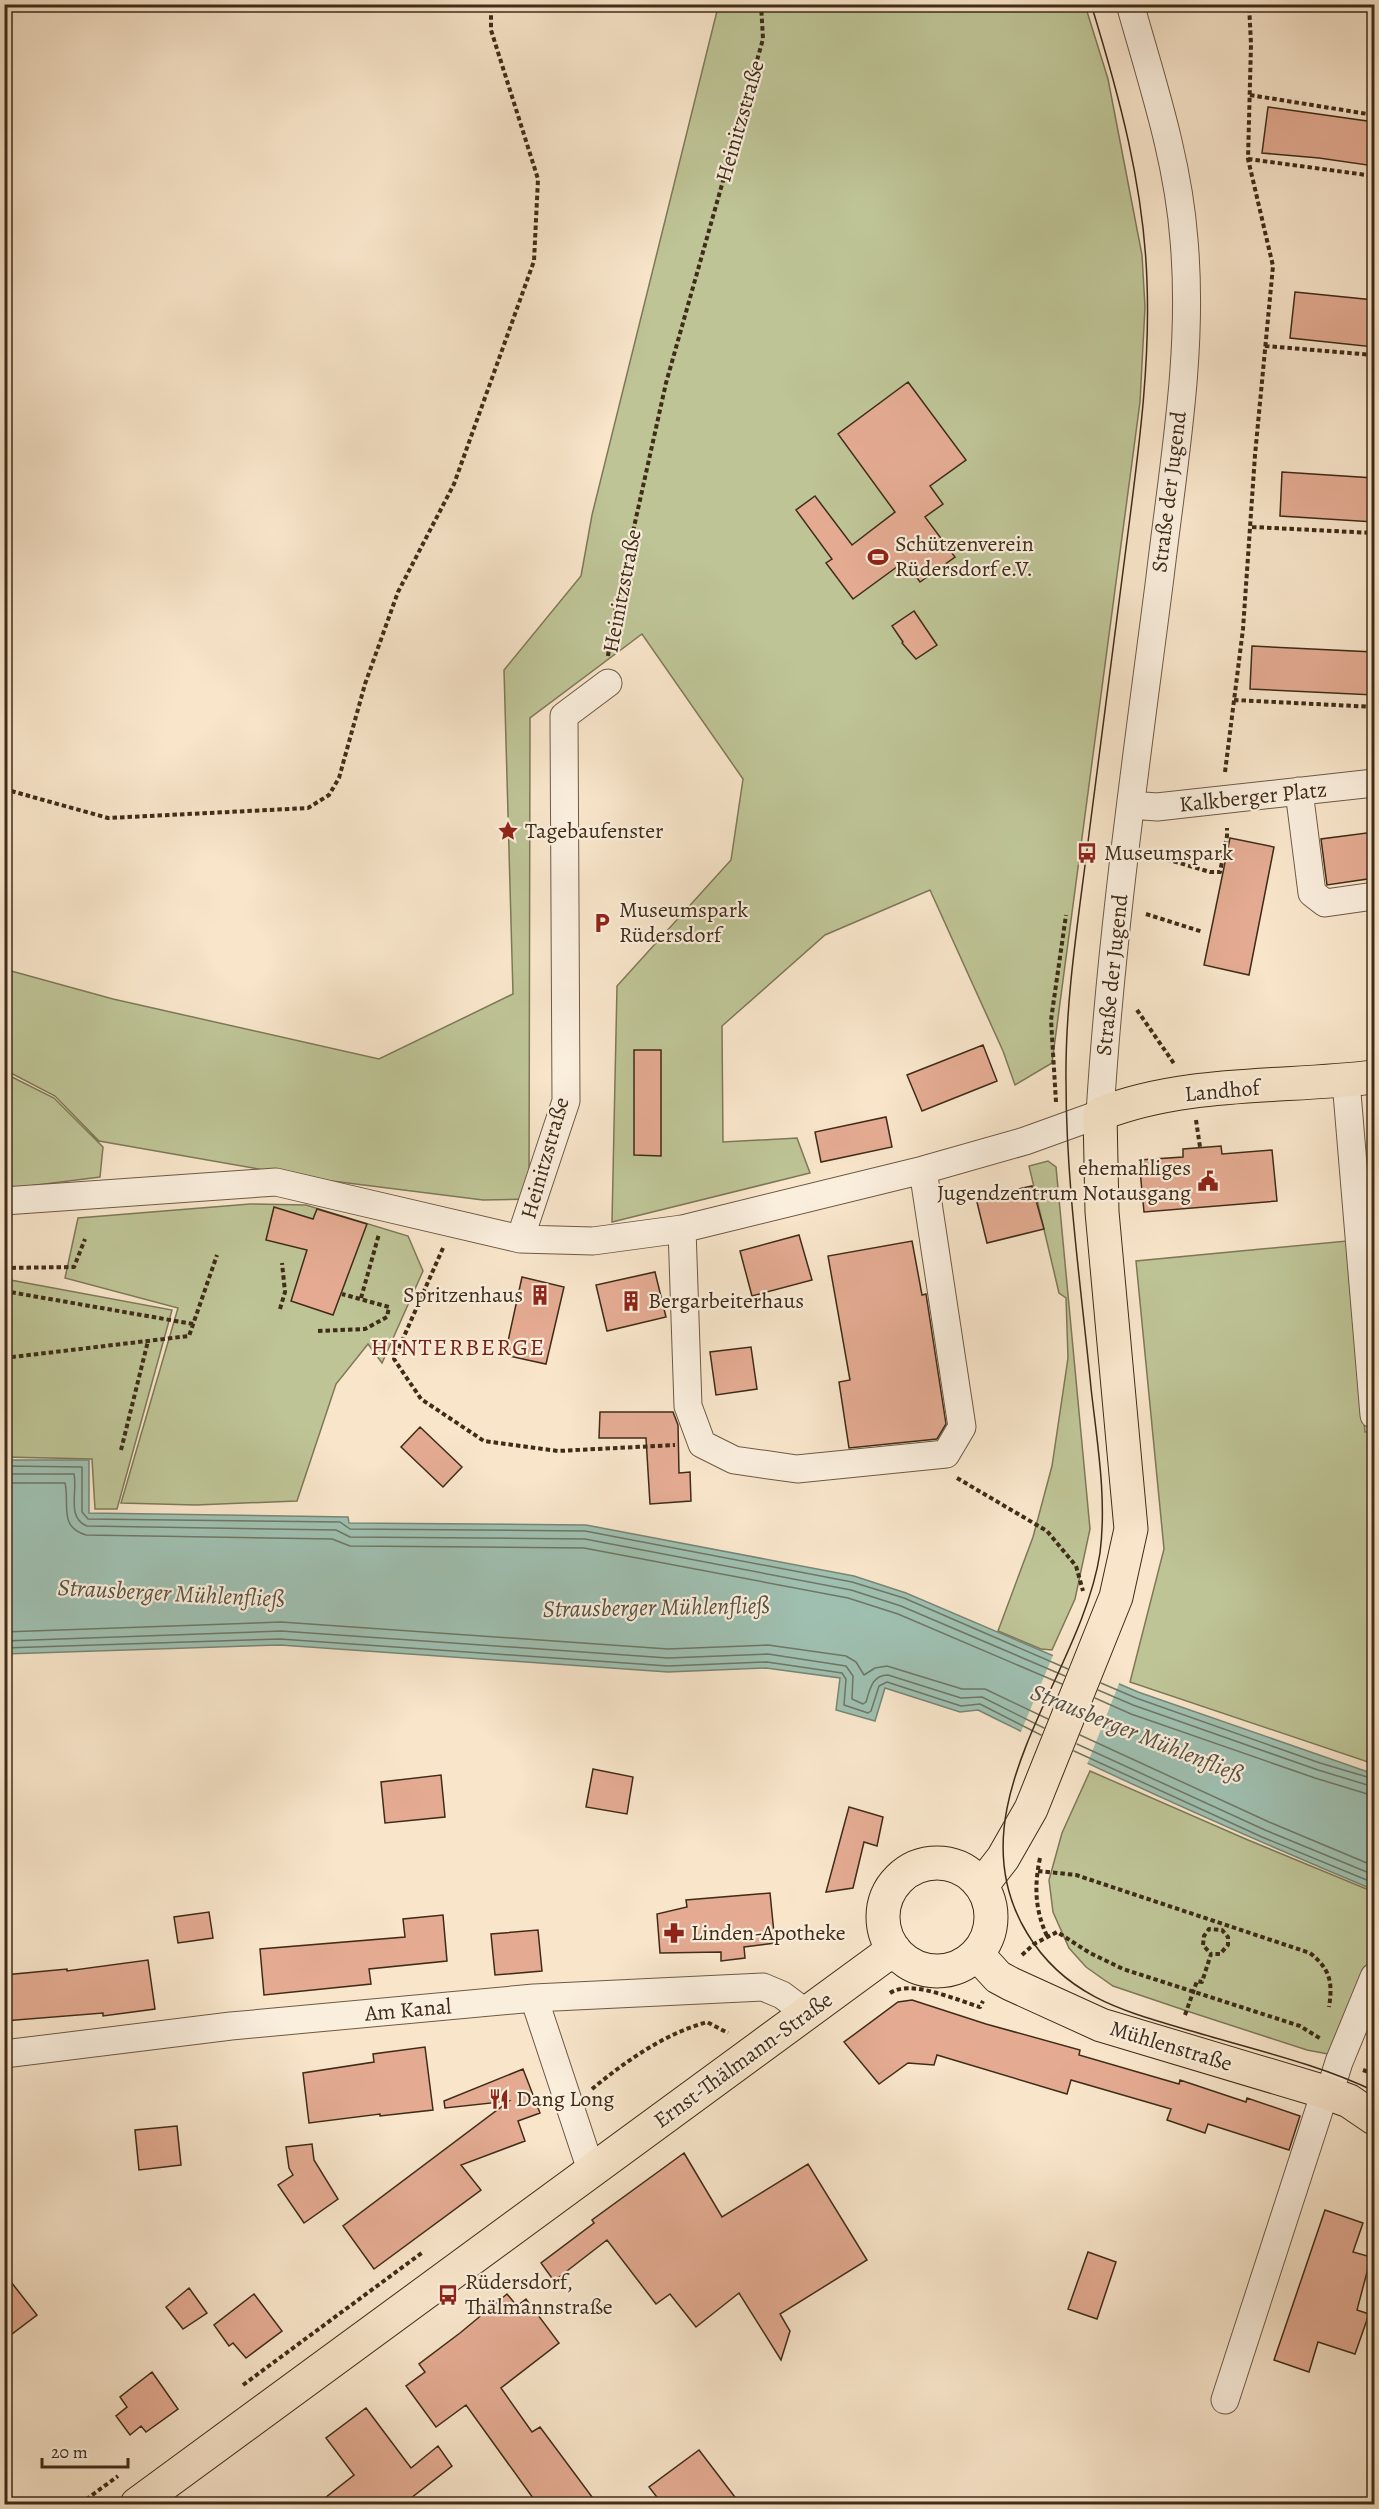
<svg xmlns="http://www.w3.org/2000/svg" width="1379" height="2509" font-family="Alegreya,serif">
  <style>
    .green { fill: #bec496; stroke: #7e7857; stroke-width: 1.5 }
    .water { fill: #9fc0b1; stroke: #798574; stroke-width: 1.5 }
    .pier { fill: #f8e5ca }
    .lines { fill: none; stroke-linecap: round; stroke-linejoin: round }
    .shore { stroke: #6f7664; stroke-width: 1.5 }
    .building { fill: #e4ab92; stroke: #3f2c18; stroke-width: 1.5 }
    .minor-casing { stroke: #6d5a44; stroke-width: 29 }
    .major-casing { stroke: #3f2c18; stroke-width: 35 }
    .path { stroke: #3f2c18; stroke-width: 4; stroke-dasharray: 4.5 3; stroke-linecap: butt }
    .minor { stroke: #faeedd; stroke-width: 27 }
    .major { stroke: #f8e5ca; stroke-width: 33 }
    .tram { stroke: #3f2c18; stroke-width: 1.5 }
    .labels { text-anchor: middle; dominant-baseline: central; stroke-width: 4.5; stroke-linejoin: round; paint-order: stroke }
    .street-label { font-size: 22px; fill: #3f2c18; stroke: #faeedd }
    .poi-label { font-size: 22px; fill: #3f2c18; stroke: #faeedd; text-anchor: start }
    .neighbourhood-label { font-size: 24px; letter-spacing: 1.5px; fill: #7a1f14; stroke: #faeedd }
    .water-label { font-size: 24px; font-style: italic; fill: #57513e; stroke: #faeedd }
  </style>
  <rect width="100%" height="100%" fill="#f8e5ca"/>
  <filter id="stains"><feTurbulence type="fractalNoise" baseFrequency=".00333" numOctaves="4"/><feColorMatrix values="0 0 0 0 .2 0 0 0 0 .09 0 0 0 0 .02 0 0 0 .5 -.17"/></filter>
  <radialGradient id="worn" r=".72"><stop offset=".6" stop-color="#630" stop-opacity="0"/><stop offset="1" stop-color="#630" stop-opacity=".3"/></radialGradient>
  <path class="green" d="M729,4L1085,5L1108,79L1142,255L1145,307L1140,402L1052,1063L1015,1085L1003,1051L930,890L825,935L722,1026L723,1142L797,1138L810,1173L612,1222L617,986L731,860L743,779L642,634L530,718L529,1199L483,1200L316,1179L99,1141L55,1096L5,1070L4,969L113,999L379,1059L513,994L504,670L581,576L592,515L717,11Z
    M4,1073L54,1098L103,1147L100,1177L5,1189Z
    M1048,1161L1056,1167L1090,1529L1075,1599L1052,1650L1041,1649L998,1631L1033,1537L1052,1466L1068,1358L1066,1298L1059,1293L1029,1166Z
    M250,1204L306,1205L408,1236L423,1271L382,1363L368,1344L336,1384L297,1501L196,1505L121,1503L178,1308L65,1278L78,1218Z
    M1347,1241L1365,1432L1374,1431V1764L1130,1682L1164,1549L1136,1261Z
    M5,1279L172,1310L117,1509H95L92,1459L5,1457Z
    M1090,1771L1248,1840L1374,1892V1998L1354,2059L1307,2050L1190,2012L1113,1986L1086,1967L1069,1948L1053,1912L1049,1880L1062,1833Z"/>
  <path class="water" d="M5,1460H89V1513L348,1517L349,1523L586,1525L854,1576L906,1593L1138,1692L1374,1774V1890C1240,1834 1108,1775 978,1710L960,1712L885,1688L875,1721L836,1710L840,1678L766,1668L668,1672L280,1645L5,1654Z"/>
  <path class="pier" d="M1054,1653L1120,1681L1086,1767L1020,1734Z"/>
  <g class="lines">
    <path class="shore" d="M4,1466L82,1467V1512L88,1519L340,1522L350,1529L585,1531L852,1582L904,1598L1068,1669
      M4,1474H74C78,1491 66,1518 87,1526L336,1530L350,1537L585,1539L851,1590L901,1606L1065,1676
      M4,1483H65C70,1503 58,1527 86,1535L332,1539L350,1546L584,1548L848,1598L898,1614L1062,1684
      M4,1632L281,1622L668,1649L768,1645L846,1656L856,1662L864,1675L875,1668L887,1666L962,1689H985L1048,1719
      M4,1641L281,1631L668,1658L768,1654L846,1666L853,1676L852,1699L863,1704L866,1702C870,1689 872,1675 888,1675L961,1698L982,1697L1044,1728
      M4,1648L280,1639L668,1666L767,1662L842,1673L846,1679L844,1705L868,1713L871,1711L879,1686L887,1682L961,1706L980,1704L1041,1735
      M1101,1683L1136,1698L1320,1763L1374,1779
      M1098,1690L1133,1705L1318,1770L1374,1787
      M1095,1698L1131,1714L1315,1778L1374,1796
      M1080,1735L1269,1822L1374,1866
      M1077,1744L1265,1830L1374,1875
      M1074,1751L1262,1837L1374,1883"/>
  </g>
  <path class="building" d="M1268,107L1374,122V166L1319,158L1262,153Z
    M1295,292L1374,300V347L1290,338Z
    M908,382L966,460L930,486L943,504L925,517L955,557L920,582L905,561L853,599L826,563L832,559L796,510L815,496L852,545L895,512L838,434Z
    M1282,472L1374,478V522L1280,516Z
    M914,611L937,645L916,659L902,643L903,642L892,626Z
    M1252,646L1374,652V695L1250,689Z
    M1374,832V878L1327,885L1321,839Z
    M1230,838L1274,847L1249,975L1204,965Z
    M983,1045L997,1081L922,1111L907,1075Z
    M634,1050H661V1156L634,1155Z
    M886,1117L892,1147L821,1162L815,1132Z
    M1221,1146L1222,1154L1272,1150L1277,1201L1144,1212L1139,1160L1183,1157V1149Z
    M1032,1186L1044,1229L987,1243L976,1198Z
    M274,1207L313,1219L317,1209L367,1224L333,1315L291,1301L307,1250L266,1240Z
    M799,1235L812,1280L752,1296L740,1251Z
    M912,1241L922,1295L926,1294L946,1424L937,1439L849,1448L839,1382L850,1380L828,1256Z
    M655,1272L666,1317L607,1331L596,1285Z
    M522,1277L564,1287L546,1364L505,1355Z
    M751,1347L757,1389L716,1395L710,1352Z
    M600,1412H673L678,1425L679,1473L690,1472L691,1501L650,1504L646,1438H599Z
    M420,1427L462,1467L443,1487L401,1447Z
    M593,1769L633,1777L627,1814L586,1807Z
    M441,1775L445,1817L385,1823L381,1782Z
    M849,1807L883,1817L877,1846L864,1842L853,1888L826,1892Z
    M770,1893L775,1943L744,1947L745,1958L721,1961V1952L660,1953L657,1914L687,1907L686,1900Z
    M209,1912L213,1938L178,1943L174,1917Z
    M443,1915L447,1961L369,1969L371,1984L264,1995L260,1949L405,1937L403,1919Z
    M538,1930L542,1971L495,1975L491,1934Z
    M148,1960L155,2009L103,2016V2013L4,2021V1975L67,1969V1971Z
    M912,2000L986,2024L1080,2050L1079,2055L1179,2084L1180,2080L1246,2102L1247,2098L1300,2116L1289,2150L1208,2124L1205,2133L1167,2120L1171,2109L1071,2080L1067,2094L937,2055L934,2065L908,2063L879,2084L844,2042L898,2002Z
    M425,2047L433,2110L380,2116V2114L309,2123L303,2073L374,2062L373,2054Z
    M523,2069L540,2113L518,2121L525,2141L461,2165L481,2190L374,2269L343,2226L509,2101L445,2108L444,2101Z
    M177,2126L181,2165L139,2170L135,2130Z
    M312,2144L314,2160L338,2199L304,2223L278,2185L293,2175L289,2168L286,2147Z
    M684,2153L722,2217L808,2164L867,2260L780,2314L790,2331L781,2360L739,2293L696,2327L670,2294L656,2304L607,2240L554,2281L541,2263L594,2223L592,2220Z
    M1325,2210L1363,2223L1353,2252L1371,2257L1357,2310L1369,2314L1355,2354L1318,2342L1309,2372L1274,2360Z
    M1088,2252L1116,2262L1097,2319L1068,2309Z
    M4,2273L37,2315L4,2340Z
    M189,2288L207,2313L183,2329L166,2307Z
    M254,2294L282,2331L246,2358L233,2343L229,2346L214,2325Z
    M507,2294L517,2306L526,2299L559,2343L501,2388L532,2432L540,2427L598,2505H538L466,2405L436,2427L406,2386L425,2372L419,2364L460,2333Z
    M152,2372L178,2409L146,2432L141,2426L130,2435L116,2416L127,2407L120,2397Z
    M366,2408L411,2468L438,2446L452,2466L402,2505H316L354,2475L326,2438Z
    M699,2450L741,2505H663L649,2487Z"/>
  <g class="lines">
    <g class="minor-casing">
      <path id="minor" d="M1299,791L1312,893L1325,903L1374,896
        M1131,805L1157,807L1374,783
        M1346,1081L1374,1415
        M4,1201L276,1182L520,1239L593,1241L682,1229L923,1170L1025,1141L1100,1114C1111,934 1137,756 1160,577C1173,466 1194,352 1184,240C1178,159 1152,82 1130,4
        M682,1229L688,1406L702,1444L734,1460L797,1469L946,1454L962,1427L923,1170
        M520,1239L566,1101L564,716L608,683
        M534,1998L591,2170
        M4,2054L231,2026L534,1998L763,1987L782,1995L806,2013
        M1329,2094L1339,2062L1374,1977
        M1225,2400L1325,2092"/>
    </g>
    <g class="major-casing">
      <path id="major" d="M883 1917a54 54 0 1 1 108 0a54 54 0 1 1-108 0Z
        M982,1885L1003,1858L1031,1809L1116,1597L1131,1529L1102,1212L1100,1114C1186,1080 1284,1088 1374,1077
        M977,1954L998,1977L1011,1984L1101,2025L1325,2092L1349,2101L1374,2118
        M137,2504L894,1949"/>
    </g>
    <path class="path" d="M1250,95L1374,115
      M1248,159L1374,176
      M1265,346L1374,355
      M1252,527L1374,533
      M608,656L612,626L666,383L763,39L761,4
      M1234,700L1374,707
      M1225,772L1243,629L1255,455L1273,266L1248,159L1251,44L1249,4
      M4,789L108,818L308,808L329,795L339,778L365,684L398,592L454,484L534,261L538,179L491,30V4
      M1152,855L1210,872H1220L1227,836V828
      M1146,914L1203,932
      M1137,1010L1175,1065
      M1056,1102L1051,1020L1066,915
      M1196,1120L1200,1147
      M443,1248L394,1359L421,1399L484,1441L558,1451L675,1445
      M4,1268L74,1267L85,1239
      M4,1291L193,1324
      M361,1298L379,1234
      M280,1309L285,1292L282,1263
      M318,1331L365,1329L387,1317L389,1307L342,1294
      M4,1358L189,1336L217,1255
      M121,1450L148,1341
      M957,1478L1047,1531L1076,1566L1083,1591
      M1040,1858C1034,1886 1035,1910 1047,1936
      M1038,1871L1076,1875L1310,1953C1330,1969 1333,1982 1329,2007
      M1022,1955L1034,1944L1057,1932L1090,1953L1123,1969L1300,2026L1321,2039
      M890,1993C911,1979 956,2000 980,2007L983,2001
      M1185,2015L1197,1981L1202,1982L1211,1954H1220L1228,1945V1937L1222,1930L1209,1929L1204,1936L1203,1945L1211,1954
      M1363,2070L1374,2074
      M592,2089C626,2061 664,2034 707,2022L728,2033
      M243,2385L423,2252
      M80,2504L118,2476"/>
    <use href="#minor" class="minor"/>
    <use href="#major" class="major"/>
    <path class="tram" d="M1091,4C1119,95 1144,186 1147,282C1150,361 1140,439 1130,517C1116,623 1103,729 1089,834C1079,916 1065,999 1066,1081C1066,1184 1081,1286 1091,1388C1097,1442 1107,1498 1100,1553C1081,1678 950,1806 1027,1933C1066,1998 1127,2012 1195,2032C1255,2050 1318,2064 1374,2091"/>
  </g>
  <defs>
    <g id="stadium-bare" transform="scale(1.62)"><path d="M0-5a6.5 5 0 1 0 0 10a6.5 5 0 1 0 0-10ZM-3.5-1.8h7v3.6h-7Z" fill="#8f2418" stroke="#faeedd" stroke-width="2.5" paint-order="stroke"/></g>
    <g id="sight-bare" transform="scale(1.62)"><path d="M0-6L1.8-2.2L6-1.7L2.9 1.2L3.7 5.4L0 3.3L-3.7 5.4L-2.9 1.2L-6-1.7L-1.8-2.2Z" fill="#8f2418" stroke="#faeedd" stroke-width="2.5" paint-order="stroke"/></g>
    <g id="bus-bare" transform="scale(1.62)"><path d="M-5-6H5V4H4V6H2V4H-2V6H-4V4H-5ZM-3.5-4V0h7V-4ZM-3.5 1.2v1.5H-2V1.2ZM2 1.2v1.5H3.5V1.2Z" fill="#8f2418" stroke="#faeedd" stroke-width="2.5" paint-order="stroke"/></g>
    <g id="parking-bare" transform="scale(1.62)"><path d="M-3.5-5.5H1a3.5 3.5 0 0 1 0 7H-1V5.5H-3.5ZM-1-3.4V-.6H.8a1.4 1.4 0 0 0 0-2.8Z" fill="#8f2418" stroke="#faeedd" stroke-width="2.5" paint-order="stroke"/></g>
    <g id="civic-bare" transform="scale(1.62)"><path d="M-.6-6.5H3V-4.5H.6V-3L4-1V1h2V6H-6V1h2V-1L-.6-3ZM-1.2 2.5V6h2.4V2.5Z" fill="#8f2418" stroke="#faeedd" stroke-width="2.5" paint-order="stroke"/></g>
    <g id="building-bare" transform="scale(1.62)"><path d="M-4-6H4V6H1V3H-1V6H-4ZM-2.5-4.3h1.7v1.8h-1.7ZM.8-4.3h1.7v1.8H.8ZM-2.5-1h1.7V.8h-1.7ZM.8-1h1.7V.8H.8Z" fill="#8f2418" stroke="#faeedd" stroke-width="2.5" paint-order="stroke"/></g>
    <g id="pharmacy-bare" transform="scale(1.62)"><path d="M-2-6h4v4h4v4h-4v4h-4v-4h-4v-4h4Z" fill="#8f2418" stroke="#faeedd" stroke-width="2.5" paint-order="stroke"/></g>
    <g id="restaurant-bare" transform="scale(1.62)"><path d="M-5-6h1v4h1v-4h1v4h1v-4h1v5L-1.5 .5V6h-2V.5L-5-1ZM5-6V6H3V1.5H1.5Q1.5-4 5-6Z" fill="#8f2418" stroke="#faeedd" stroke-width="2.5" paint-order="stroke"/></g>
  </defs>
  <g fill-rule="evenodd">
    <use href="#stadium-bare" x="878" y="557"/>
    <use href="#sight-bare" x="508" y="831"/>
    <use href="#bus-bare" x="1087" y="853"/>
    <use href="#parking-bare" x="602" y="923"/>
    <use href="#civic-bare" x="1208" y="1181"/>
    <use href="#building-bare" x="540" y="1295"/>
    <use href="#building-bare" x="631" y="1301"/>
    <use href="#pharmacy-bare" x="674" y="1933"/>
    <use href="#restaurant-bare" x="499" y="2099"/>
    <use href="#bus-bare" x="448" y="2295"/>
  </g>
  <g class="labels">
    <g class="street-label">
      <text transform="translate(740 121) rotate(-74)">Heinitzstraße</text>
      <text transform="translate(1169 492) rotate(-83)">Straße der Jugend</text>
      <text transform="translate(622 591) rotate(-79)">Heinitzstraße</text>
      <text transform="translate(1253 797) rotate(-6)">Kalkberger Platz</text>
      <text transform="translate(1112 975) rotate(-84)">Straße der Jugend</text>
      <text transform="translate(1222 1091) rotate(-5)">Landhof</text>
      <text transform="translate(545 1158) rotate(-74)">Heinitzstraße</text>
      <text transform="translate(408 2010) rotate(-5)">Am Kanal</text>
      <text transform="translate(1171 2046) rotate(17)">Mühlenstraße</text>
      <text transform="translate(743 2060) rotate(-36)">Ernst-Thälmann-Straße</text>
    </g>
    <g class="poi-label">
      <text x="895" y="544">Schützenverein<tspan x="895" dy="25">Rüdersdorf e.V.</tspan></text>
      <text x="525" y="831">Tagebaufenster</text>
      <text x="1104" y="853">Museumspark</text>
      <text x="619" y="910">Museumspark<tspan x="619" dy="25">Rüdersdorf</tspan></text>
      <text x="1191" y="1168" text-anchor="end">ehemahliges<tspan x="1191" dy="25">Jugendzentrum Notausgang</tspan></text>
      <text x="523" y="1295" text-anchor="end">Spritzenhaus</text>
      <text x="648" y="1301">Bergarbeiterhaus</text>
      <text x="691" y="1933">Linden-Apotheke</text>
      <text x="516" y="2099">Dang Long</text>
      <text x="465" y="2282">Rüdersdorf,<tspan x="465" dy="25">Thälmannstraße</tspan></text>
    </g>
    <g class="neighbourhood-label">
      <text x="458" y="1347">HINTERBERGE</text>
    </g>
    <g class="water-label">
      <text transform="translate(171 1593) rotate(3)">Strausberger Mühlenfließ</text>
      <text transform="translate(656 1607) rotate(-1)">Strausberger Mühlenfließ</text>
      <text transform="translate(1137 1733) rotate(22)">Strausberger Mühlenfließ</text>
    </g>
  </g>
  <rect width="1379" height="2509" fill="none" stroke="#f8e5ca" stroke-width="24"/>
  <rect x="6" y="6" width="1367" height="2497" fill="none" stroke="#3f2c18" stroke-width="3"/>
  <rect x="12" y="12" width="1355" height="2485" fill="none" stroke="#3f2c18" stroke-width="1.5"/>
  <path d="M42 2458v9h86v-9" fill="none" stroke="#3f2c18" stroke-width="3"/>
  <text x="51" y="2458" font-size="18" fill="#3f2c18" stroke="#faeedd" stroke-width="4.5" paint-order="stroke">20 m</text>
  <rect width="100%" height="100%" filter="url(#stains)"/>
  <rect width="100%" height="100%" fill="url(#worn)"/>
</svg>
